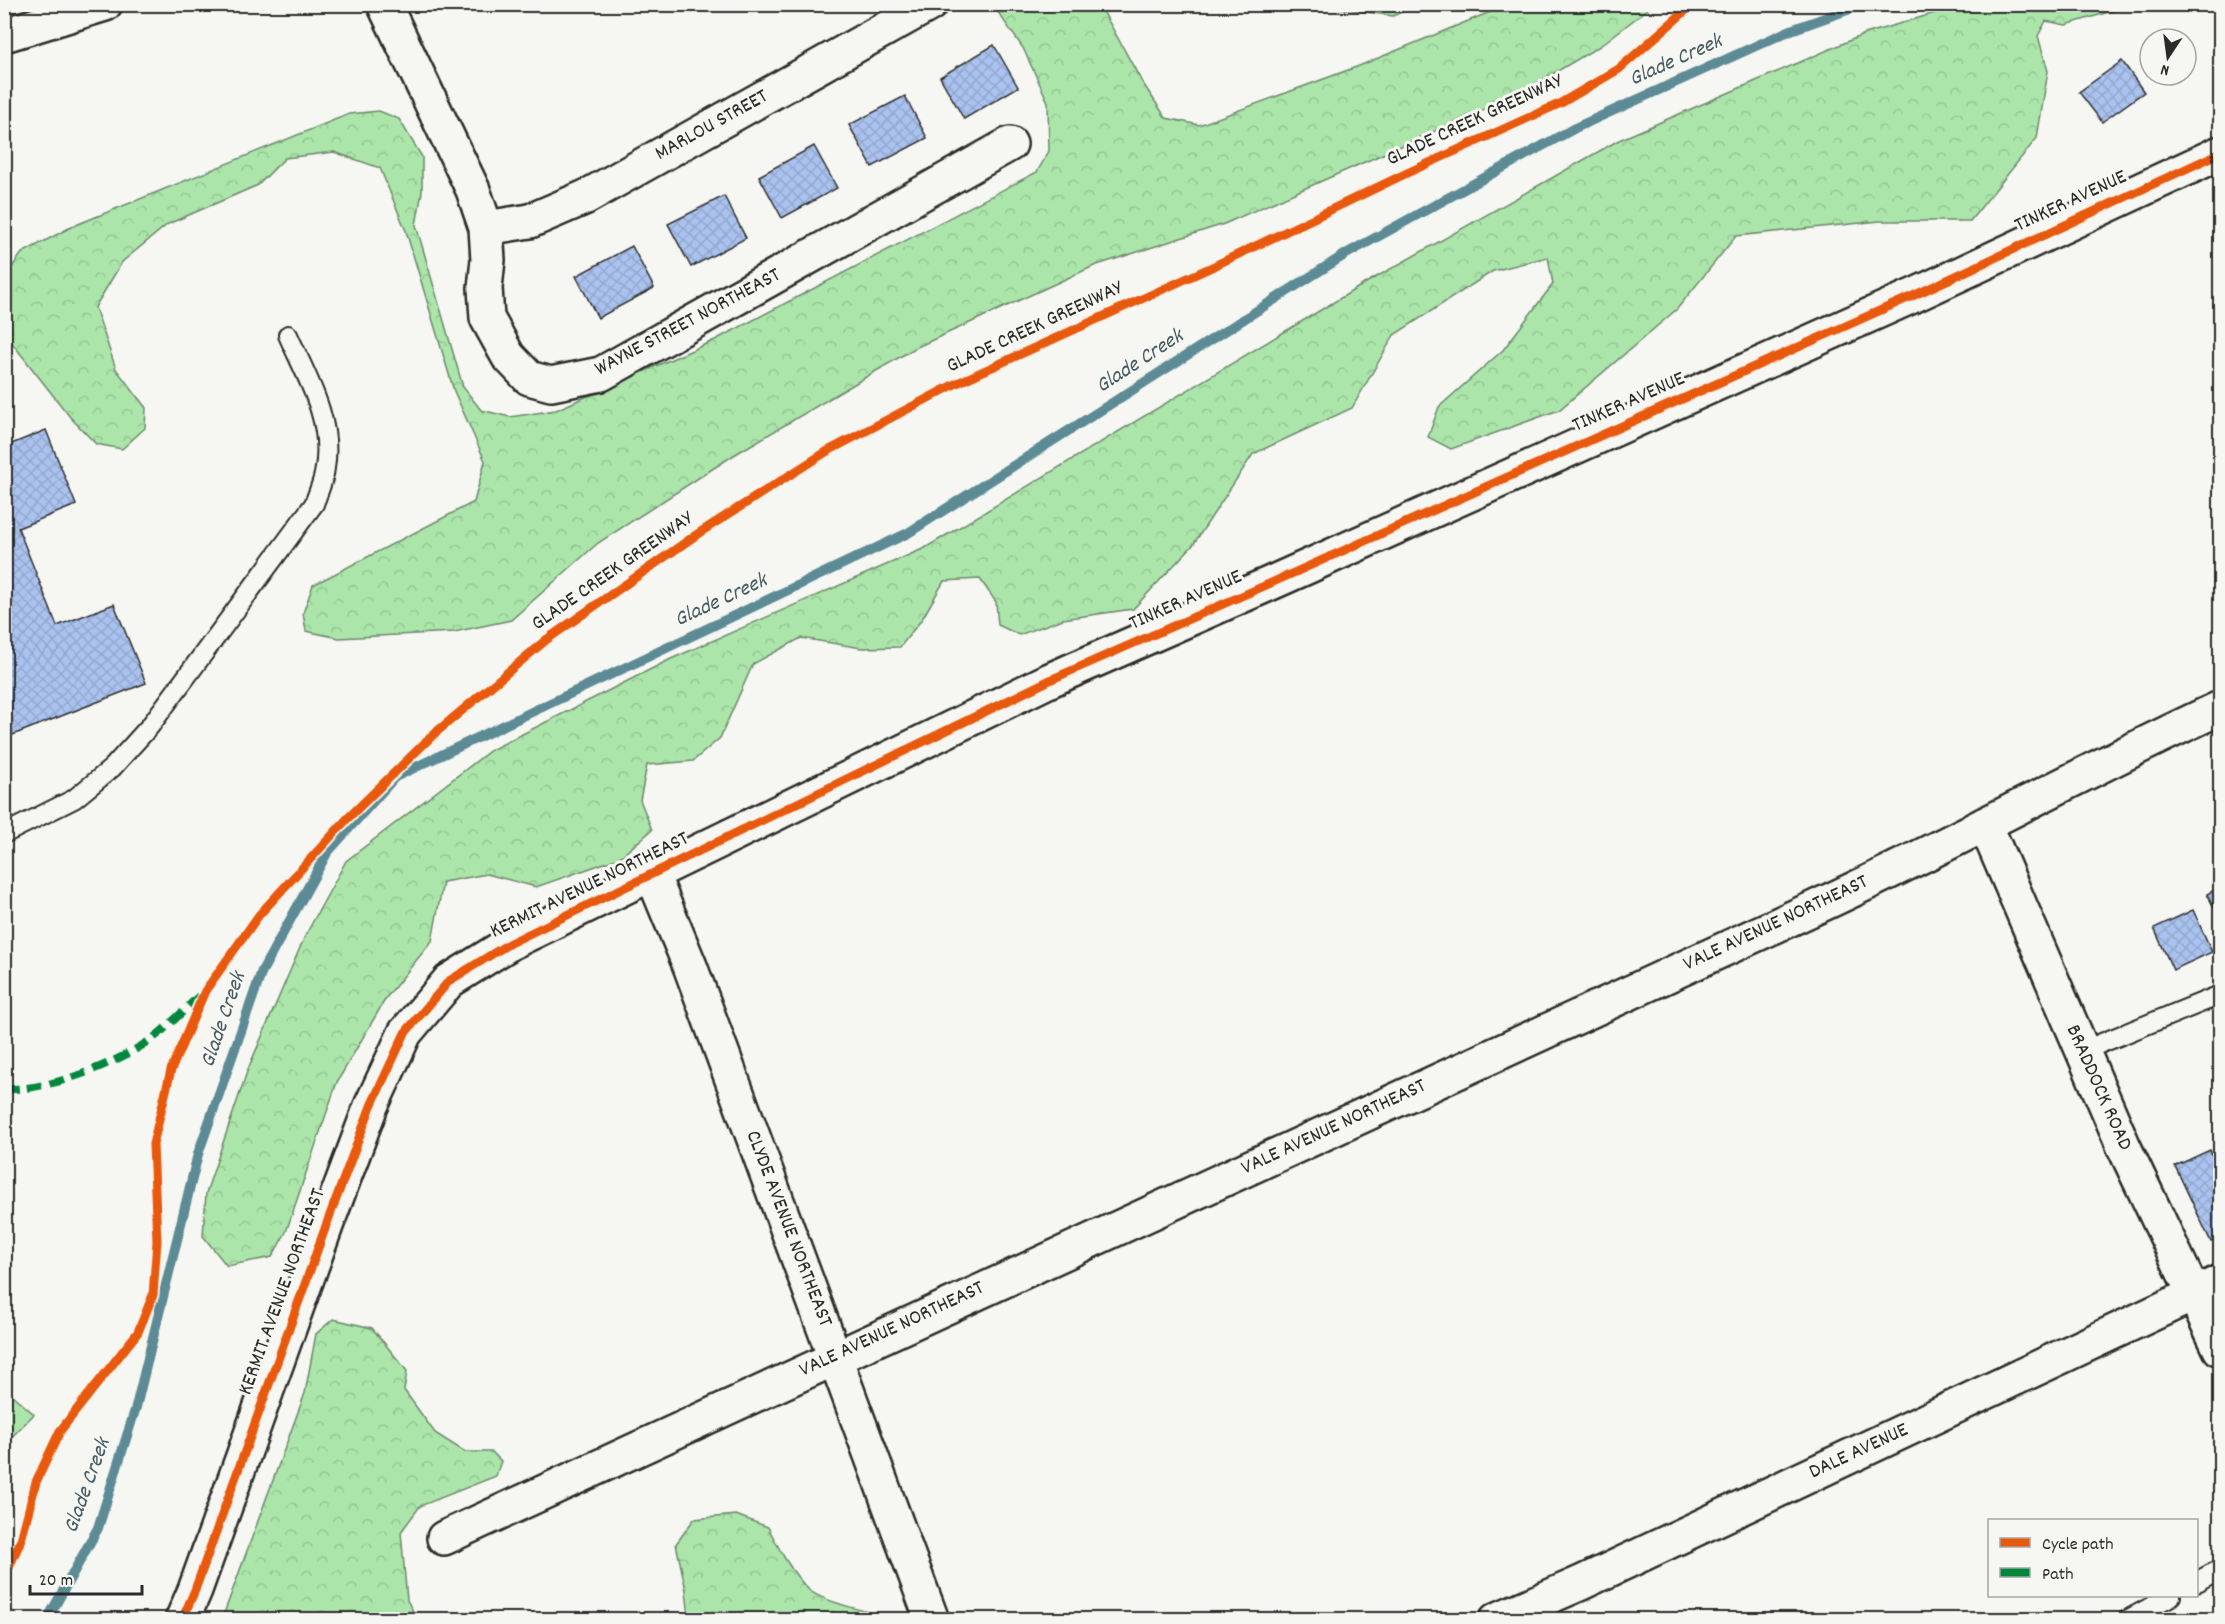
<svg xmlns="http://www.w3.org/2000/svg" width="2225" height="1624" font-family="Dekko,sans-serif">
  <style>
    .forest { fill: url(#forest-crowns); stroke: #6b886a; stroke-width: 1.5 }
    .park { fill: #abe5aa; stroke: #6b886a; stroke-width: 1.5 }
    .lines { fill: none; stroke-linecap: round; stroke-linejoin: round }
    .stream { stroke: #5c8b95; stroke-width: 10 }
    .building { fill: url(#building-cross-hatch); stroke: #2b2b2b; stroke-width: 1.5 }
    .lane-casing { stroke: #2b2b2b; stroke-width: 22 }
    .street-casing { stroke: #2b2b2b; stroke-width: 38 }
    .secondary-casing { stroke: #2b2b2b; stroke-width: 38 }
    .lane { stroke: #f6f6f2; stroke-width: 18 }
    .street { stroke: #f6f6f2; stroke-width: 33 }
    .secondary { stroke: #f6f6f2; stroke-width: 33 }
    .quiet { stroke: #00873e; stroke-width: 8; stroke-dasharray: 15 8; stroke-linecap: butt }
    .cycleway-casing { stroke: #f6f6f2; stroke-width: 13 }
    .cycleway { stroke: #e8590c; stroke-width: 9 }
    .labels { text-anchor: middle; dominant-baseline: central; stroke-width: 6; stroke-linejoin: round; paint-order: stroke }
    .street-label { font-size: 21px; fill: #2b2b2b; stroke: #f6f6f2 }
    .water-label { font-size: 22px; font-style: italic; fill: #445b60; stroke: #f6f6f2 }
  </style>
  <defs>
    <pattern id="forest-crowns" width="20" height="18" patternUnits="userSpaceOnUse" patternTransform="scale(1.5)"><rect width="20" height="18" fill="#abe5aa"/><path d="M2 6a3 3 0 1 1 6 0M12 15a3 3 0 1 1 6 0" fill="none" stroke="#93c592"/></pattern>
    <pattern id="building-cross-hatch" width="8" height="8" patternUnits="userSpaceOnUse" patternTransform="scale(1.5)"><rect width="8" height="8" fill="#aac2ef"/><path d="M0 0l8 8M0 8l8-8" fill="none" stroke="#92a7cd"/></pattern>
  </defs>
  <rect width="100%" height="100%" fill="#f6f6f2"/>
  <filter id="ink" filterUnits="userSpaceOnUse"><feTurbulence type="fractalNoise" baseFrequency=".0167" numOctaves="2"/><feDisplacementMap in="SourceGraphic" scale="12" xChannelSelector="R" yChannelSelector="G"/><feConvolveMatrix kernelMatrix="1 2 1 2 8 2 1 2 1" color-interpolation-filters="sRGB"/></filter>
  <g filter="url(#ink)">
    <path class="forest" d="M1965,4L2132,5L2066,25L2046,21L2038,36L2048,71L2037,138L1970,221H1880L1736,236L1677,309L1559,410L1451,449L1428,437L1439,407L1503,350L1553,284L1548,257L1493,271L1394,335L1352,408L1253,454L1193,545L1133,609L1063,619L1019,635L998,625L996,602L980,579L944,581L922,619L900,647L862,648L801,638L753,664L720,738L693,761L647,765L640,800L652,830L619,858L536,887L487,874L443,882L432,941L386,998L337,1082L286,1232L272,1257L227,1266L203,1236L206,1193L248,1069L305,936L346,861L491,750L671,659L925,548L1364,284L1619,140L1865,34Z
      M993,5H1097L1104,13L1142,82L1166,118L1199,125L1359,66L1507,5H1653L1600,46L1519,94L1224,224L1094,266L915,348L734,455L598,543L511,620L454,632L339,638L306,631L303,613L313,585L474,502L485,461L454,391L406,231L380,168L334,152L285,158L258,185L168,224L122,262L95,307L116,369L146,408L145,428L122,449L96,444L70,417L5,334V277L22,253L71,227L349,114L379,111L399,119L422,157V192L416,225L463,387L481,410L510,417L556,410L715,340L1037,172L1049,151L1048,102L1023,48Z
      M333,1319L372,1328L407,1371L404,1390L435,1433L465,1452H492L501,1461L496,1476L420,1506L401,1532L407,1600L417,1619H222L305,1393L316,1334Z
      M736,1515L768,1527C779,1549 791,1572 809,1590C821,1601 868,1612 885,1616L887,1619H687L689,1617L686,1590L676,1544L694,1519Z"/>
    <path class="park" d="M1320,5L1418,4V5L1393,16Z
      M5,1389L34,1414L5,1444Z"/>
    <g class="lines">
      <path class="stream" d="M47,1620L98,1528L136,1407L198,1154L262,971L327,853L395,777L908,533L1346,254L1575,128L1791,30L1864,4"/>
    </g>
    <path class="building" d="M994,45L1018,87L964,119L940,77Z
      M2122,61L2144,92L2102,122L2079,92Z
      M905,96L927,138L872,167L849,125Z
      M814,146L837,188L782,218L759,176Z
      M724,196L746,238L691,267L668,224Z
      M632,246L654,288L598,318L576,276Z
      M46,430L76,505L18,528L57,626L114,604L146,683L10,736L4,723V447Z
      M2220,887V919L2207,894Z
      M2193,910L2212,952L2173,970L2154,928Z
      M2210,1150L2220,1173V1237L2211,1242L2175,1166Z"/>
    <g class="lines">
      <g class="lane-casing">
        <path id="lane" d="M4,834L74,799L112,768L150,726L314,504C318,493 324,480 325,468C333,420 307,378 288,335
          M2082,1051L2220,995
          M2196,1582L2220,1569
          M2127,1620L2171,1596"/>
      </g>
      <g class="street-casing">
        <path id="street" d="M384,4L473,190L486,228L488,260L485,288L487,318L508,356L529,378L551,384L601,374L1010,144
          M4,35L105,4
          M486,228L530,221L586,197L930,4
          M1985,824L2124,1147L2220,1349
          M652,874L690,966L932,1620
          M444,1538C899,1326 1357,1119 1814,908C1951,845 2083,771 2220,708
          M182,1620L195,1590L327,1223L371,1106L405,1033L449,981L510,943L1050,680L1271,583L1917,294L2220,153"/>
      </g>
      <g class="secondary-casing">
        <path id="secondary" d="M1496,1620L1581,1583L2220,1282"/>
      </g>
      <use href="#lane" class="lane"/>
      <use href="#street" class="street"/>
      <use href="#secondary" class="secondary"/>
      <path class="quiet" d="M4,1089C49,1091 116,1064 152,1039C169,1026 185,1009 200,995"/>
      <g class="cycleway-casing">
        <path id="cycleway" d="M4,1579L21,1540L36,1482L60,1431L138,1332L153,1295L157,1241L153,1144L171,1070L205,991L259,915L347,819L434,734L546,640L699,533L826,452L955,384L1214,266L1407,173L1561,103L1619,69L1693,4
          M182,1620L195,1590L327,1223L371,1106L405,1033L449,981L510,943L1050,680L1271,583L1917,294L2220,153"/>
      </g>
      <use href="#cycleway" class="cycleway"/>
    </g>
  </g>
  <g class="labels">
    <g class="street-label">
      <text transform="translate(1475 121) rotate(-25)">GLADE CREEK GREENWAY</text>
      <text transform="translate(712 126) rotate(-29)">MARLOU STREET</text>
      <text transform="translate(2071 202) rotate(-25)">TINKER AVENUE</text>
      <text transform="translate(688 323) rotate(-28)">WAYNE STREET NORTHEAST</text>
      <text transform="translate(1035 328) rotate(-25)">GLADE CREEK GREENWAY</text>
      <text transform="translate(1629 403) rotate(-24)">TINKER AVENUE</text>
      <text transform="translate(613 572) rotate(-35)">GLADE CREEK GREENWAY</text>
      <text transform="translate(1186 601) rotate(-24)">TINKER AVENUE</text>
      <text transform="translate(590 886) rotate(-26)">KERMIT AVENUE NORTHEAST</text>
      <text transform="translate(1776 924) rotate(-25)">VALE AVENUE NORTHEAST</text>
      <text transform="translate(2098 1088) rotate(66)">BRADDOCK ROAD</text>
      <text transform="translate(1334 1128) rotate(-25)">VALE AVENUE NORTHEAST</text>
      <text transform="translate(788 1229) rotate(69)">CLYDE AVENUE NORTHEAST</text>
      <text transform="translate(283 1292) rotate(-70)">KERMIT AVENUE NORTHEAST</text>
      <text transform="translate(892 1330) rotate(-25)">VALE AVENUE NORTHEAST</text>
      <text transform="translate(1859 1452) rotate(-25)">DALE AVENUE</text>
    </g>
    <g class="water-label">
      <text transform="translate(1676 61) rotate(-24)">Glade Creek</text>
      <text transform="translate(1140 362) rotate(-33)">Glade Creek</text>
      <text transform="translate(721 601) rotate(-25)">Glade Creek</text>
      <text transform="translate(224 1020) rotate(-71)">Glade Creek</text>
      <text transform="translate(88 1486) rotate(-70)">Glade Creek</text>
    </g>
  </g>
  <rect width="2225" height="1624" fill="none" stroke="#f6f6f2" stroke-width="24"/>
  <rect x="12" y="12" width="2201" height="1600" fill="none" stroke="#2b2b2b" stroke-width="2" filter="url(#ink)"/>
  <rect x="1988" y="1519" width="210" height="78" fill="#f6f6f2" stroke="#a5a5a2" stroke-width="1.5"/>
  <rect x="2000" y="1538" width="30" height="9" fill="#e8590c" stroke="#a5a5a2" stroke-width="1.5"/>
  <text x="2042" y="1549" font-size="18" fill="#2b2b2b">Cycle path</text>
  <rect x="2000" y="1568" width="30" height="9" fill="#00873e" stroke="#a5a5a2" stroke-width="1.5"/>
  <text x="2042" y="1579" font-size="18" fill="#2b2b2b">Path</text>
  <g transform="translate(2168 57) rotate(193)"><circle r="28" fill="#f6f6f2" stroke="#a5a5a2" stroke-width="1.5"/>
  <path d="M0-4.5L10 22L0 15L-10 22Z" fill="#2b2b2b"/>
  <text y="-9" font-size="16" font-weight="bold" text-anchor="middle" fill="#2b2b2b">N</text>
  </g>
  <path d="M30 1585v9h112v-9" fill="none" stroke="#2b2b2b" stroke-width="3"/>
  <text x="39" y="1585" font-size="18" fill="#2b2b2b" stroke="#f6f6f2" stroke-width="4.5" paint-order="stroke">20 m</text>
</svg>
